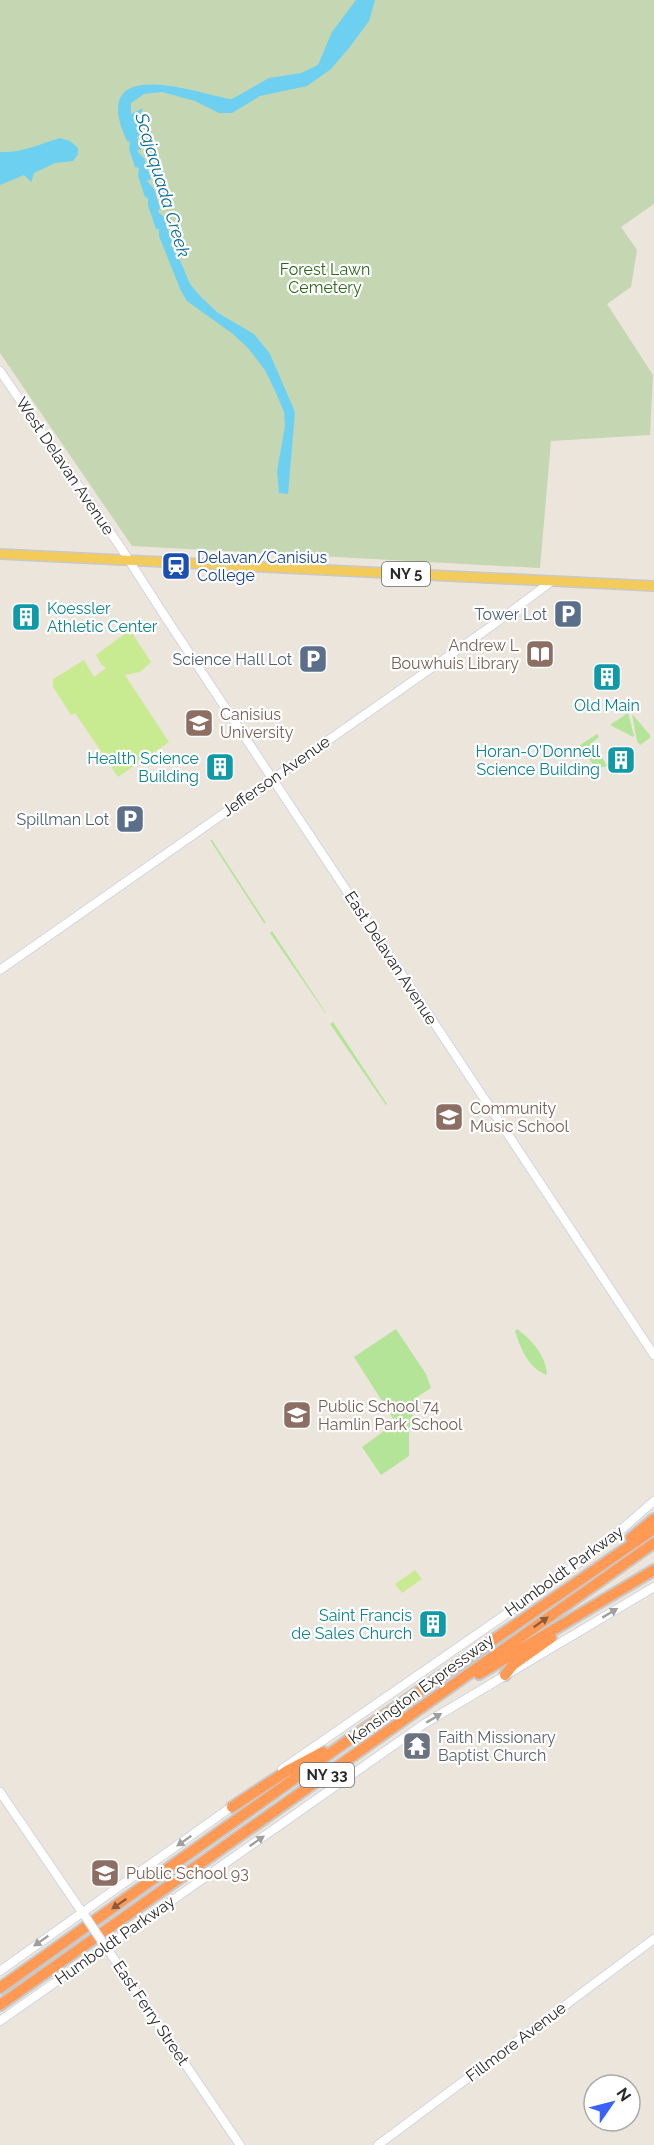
<svg xmlns="http://www.w3.org/2000/svg" width="654" height="2145" font-family="Raleway,sans-serif">
  <style>
    .green { fill: #b3e497 }
    .cemetery { fill: #c5d6b2 }
    .pitch { fill: #c8eb92 }
    .water { fill: #6dd0f0 }
    .lines { fill: none; stroke-linecap: round; stroke-linejoin: round }
    .minor-casing { stroke: #d1d5e3; stroke-width: 10 }
    .major-casing { stroke: #c8c8c8; stroke-width: 12 }
    .highway-casing { stroke: #c8c8c8; stroke-width: 14 }
    .minor { stroke: #fff; stroke-width: 8 }
    .major { stroke: #f2cb5a; stroke-width: 9 }
    .highway { stroke: #ff9954; stroke-width: 10 }
    .minor-bridge-casing { stroke: #d1d5e3; stroke-width: 10; stroke-linecap: butt }
    .minor-bridge { stroke: #fff; stroke-width: 8 }
    .oneway { fill: #9f9f9f }
    .oneway2 { fill: #8a5c3d }
    .labels { text-anchor: middle; dominant-baseline: central; stroke-width: 4.5; stroke-linejoin: round; paint-order: stroke }
    .shield { fill: #fff; stroke: #6a6a6a; stroke-width: 1.5 }
    .shield-label { font-size: 15px; font-weight: bold; fill: #2a2a2a }
    .park-label { font-size: 16px; fill: #2b6819; stroke: #fff }
    .street-label { font-size: 16px; fill: #2a2a2a; stroke: #fff }
    .transit-label { font-size: 16px; fill: #164399; stroke: #fff; text-anchor: start }
    .culture-label { font-size: 16px; fill: #0d838f; stroke: #fff; text-anchor: end }
    .service-label { font-size: 16px; fill: #4e5e75; stroke: #fff; text-anchor: end }
    .education-label { font-size: 16px; fill: #785e54; stroke: #fff; text-anchor: start }
    .worship-label { font-size: 16px; fill: #5b616d; stroke: #fff; text-anchor: start }
    .water-label { font-size: 18px; font-style: italic; fill: #0c6e9c; stroke: #fff }
  </style>
  <rect width="100%" height="100%" fill="#ece5db"/>
  <path class="green" d="M628,713L634,736L633,737L610,725Z
    M632,714L650,735V738L640,745L637,741Z
    M597,734L599,737L593,742L607,766L596,769L580,745Z
    M210,840H212L266,923H264Z
    M272,931L326,1013V1014L270,933Z
    M333,1022L387,1104L386,1105L330,1024Z
    M396,1329L426,1374L431,1388L417,1397L409,1431V1456L381,1475L362,1447L391,1426L394,1420L354,1357Z
    M517,1329C533,1341 546,1356 547,1375C529,1369 520,1348 515,1331Z"/>
  <path class="cemetery" d="M0,0H654V204L621,227L637,250L631,287L607,304L653,375L650,435L551,441L540,568L132,546L0,353Z"/>
  <path class="pitch" d="M127,632L132,633L151,662L140,672L125,675L169,742L118,777L75,713L71,715L53,687V679L84,660L94,677L106,668L101,664L96,655Z
    M415,1570L422,1579L402,1593L395,1584Z"/>
  <path class="water" d="M356,0H375L369,21L349,48L331,69L307,86L260,96L232,113H219L195,101L162,92L144,94L131,103V114L143,108L140,116L141,134L137,137L141,149L137,151L144,158L151,179L147,181L154,189L160,208L158,212L164,217L172,242L170,245L176,251L190,284L200,296L218,313L254,334L270,354L295,412L288,494L279,493L277,471L285,426L284,412L276,393L265,370L248,348L233,334L187,301L181,291L159,236V229H156L148,205V198L145,197L138,176L139,168L135,167L129,149L130,142L127,141C123,132 118,120 118,110C117,61 209,97 232,99L269,78L301,73L318,65L332,32Z
    M60,138L70,141L78,148V154L73,161L55,163L34,173L31,182L24,175L0,185V152C22,153 40,144 60,138Z"/>
  <g class="lines">
    <g class="minor-casing">
      <path id="minor" d="M0,371L121,548L168,621L654,1355
        M0,970L490,627L552,581
        M282,1769L561,1576L615,1535L654,1501
        M0,1792L84,1915
        M104,1944L240,2145
        M0,1971L234,1805
        M0,2021L424,1724L654,1587
        M378,2145L654,1939"/>
    </g>
    <g class="major-casing">
      <path id="major" d="M0,554L654,586"/>
    </g>
    <g class="highway-casing">
      <path id="highway" d="M631,1538L654,1519
        M479,1674L654,1570
        M505,1675L513,1665L551,1638
        M232,1807L287,1771L323,1752
        M0,1988L353,1737L654,1529
        M0,2005L654,1543"/>
    </g>
    <use href="#minor" class="minor"/>
    <use href="#major" class="major"/>
    <use href="#highway" class="highway"/>
    <g class="minor-bridge-casing">
      <path id="minor-bridge" d="M85,1916L103,1943"/>
    </g>
    <use href="#minor-bridge" class="minor-bridge"/>
  </g>
  <defs><path id="oneway-solid" d="M-6-.8H1V-3.2L6.5 0L1 3.2V.8H-6Z" transform="scale(1.5)"/></defs>
  <g class="oneway">
    <use href="#oneway-solid" transform="translate(610 1613) rotate(-31)"/>
    <use href="#oneway-solid" transform="translate(434 1718) rotate(-31)"/>
    <use href="#oneway-solid" transform="translate(184 1841) rotate(145)"/>
    <use href="#oneway-solid" transform="translate(257 1841) rotate(-35)"/>
    <use href="#oneway-solid" transform="translate(41 1941) rotate(145)"/>
  </g>
  <g class="oneway2">
    <use href="#oneway-solid" transform="translate(541 1622) rotate(-35)"/>
    <use href="#oneway-solid" transform="translate(119 1904) rotate(145)"/>
  </g>
  <defs>
    <g id="station-square" transform="scale(1.5)"><rect x="-9" y="-9" width="18" height="18" rx="4" fill="#1a4fb4" stroke="#fff"/><path d="M-3-6H3Q5-6 5-4V2Q5 4 3 4L4.5 6H3L1.5 4h-3L-3 6H-4.5L-3 4Q-5 4-5 2V-4Q-5-6-3-6ZM-3.5-4v3h7v-3ZM-3.5 1v1.5H-2V1ZM2 1v1.5H3.5V1Z" fill="#fff"/></g>
    <g id="parking-square" transform="scale(1.5)"><rect x="-9" y="-9" width="18" height="18" rx="4" fill="#5c6f8a" stroke="#fff"/><path d="M-3.5-5.5H1a3.5 3.5 0 0 1 0 7H-1V5.5H-3.5ZM-1-3.4V-.6H.8a1.4 1.4 0 0 0 0-2.8Z" fill="#fff"/></g>
    <g id="building-square" transform="scale(1.5)"><rect x="-9" y="-9" width="18" height="18" rx="4" fill="#0f9aa8" stroke="#fff"/><path d="M-4-6H4V6H1V3H-1V6H-4ZM-2.5-4.3h1.7v1.8h-1.7ZM.8-4.3h1.7v1.8H.8ZM-2.5-1h1.7V.8h-1.7ZM.8-1h1.7V.8H.8Z" fill="#fff"/></g>
    <g id="library-square" transform="scale(1.5)"><rect x="-9" y="-9" width="18" height="18" rx="4" fill="#8d6e63" stroke="#fff"/><path d="M-6-4Q-3-5.5-.7-3.5V5Q-3 3-6 4ZM6-4Q3-5.5 .7-3.5V5Q3 3 6 4Z" fill="#fff"/></g>
    <g id="university-square" transform="scale(1.5)"><rect x="-9" y="-9" width="18" height="18" rx="4" fill="#8d6e63" stroke="#fff"/><path d="M0-5L7-2L0 1L-7-2ZM-4 1L0 2.5L4 1V4Q0 6-4 4Z" fill="#fff"/></g>
    <g id="school-square" transform="scale(1.5)"><rect x="-9" y="-9" width="18" height="18" rx="4" fill="#8d6e63" stroke="#fff"/><path d="M0-5L7-2L0 1L-7-2ZM-4 1L0 2.5L4 1V4Q0 6-4 4Z" fill="#fff"/></g>
    <g id="temple-square" transform="scale(1.5)"><rect x="-9" y="-9" width="18" height="18" rx="4" fill="#6b7280" stroke="#fff"/><path d="M0-6L5-2H3V0L6.5 2.5H4V6H1.5V3h-3V6H-4V2.5H-6.5L-3 0V-2H-5Z" fill="#fff"/></g>
  </defs>
  <g fill-rule="evenodd">
    <use href="#station-square" x="176" y="566"/>
    <use href="#parking-square" x="568" y="614"/>
    <use href="#building-square" x="26" y="617"/>
    <use href="#library-square" x="540" y="654"/>
    <use href="#parking-square" x="313" y="659"/>
    <use href="#building-square" x="607" y="677"/>
    <use href="#university-square" x="199" y="723"/>
    <use href="#building-square" x="621" y="760"/>
    <use href="#building-square" x="220" y="767"/>
    <use href="#parking-square" x="130" y="819"/>
    <use href="#school-square" x="449" y="1117"/>
    <use href="#school-square" x="297" y="1415"/>
    <use href="#building-square" x="433" y="1624"/>
    <use href="#temple-square" x="417" y="1746"/>
    <use href="#school-square" x="105" y="1873"/>
  </g>
  <g class="labels">
    <g class="shield">
      <rect x="382" y="562" width="48" height="24" rx="4.5"/>
      <rect x="300" y="1763" width="54" height="24" rx="4.5"/>
    </g>
    <g class="shield-label">
      <text x="406" y="574">NY 5</text>
      <text x="327" y="1775">NY 33</text>
    </g>
    <g class="park-label">
      <text x="325" y="269">Forest Lawn<tspan x="325" dy="18">Cemetery</tspan></text>
    </g>
    <g class="street-label">
      <text transform="translate(65 466) rotate(56)">West Delavan Avenue</text>
      <text transform="translate(276 776) rotate(-35)">Jefferson Avenue</text>
      <text transform="translate(391 958) rotate(57)">East Delavan Avenue</text>
      <text transform="translate(564 1571) rotate(-36)">Humboldt Parkway</text>
      <text transform="translate(421 1689) rotate(-36)">Kensington Expressway</text>
      <text transform="translate(115 1940) rotate(-35)">Humboldt Parkway</text>
      <text transform="translate(151 2013) rotate(56)">East Ferry Street</text>
      <text transform="translate(516 2042) rotate(-37)">Fillmore Avenue</text>
    </g>
    <g class="transit-label">
      <text x="197" y="557">Delavan/Canisius<tspan x="197" dy="18">College</tspan></text>
    </g>
    <g class="culture-label">
      <text x="47" y="608" text-anchor="start">Koessler<tspan x="47" dy="18">Athletic Center</tspan></text>
      <text x="607" y="705" text-anchor="middle">Old Main</text>
      <text x="600" y="751">Horan-O'Donnell<tspan x="600" dy="18">Science Building</tspan></text>
      <text x="199" y="758">Health Science<tspan x="199" dy="18">Building</tspan></text>
      <text x="412" y="1615">Saint Francis<tspan x="412" dy="18">de Sales Church</tspan></text>
    </g>
    <g class="service-label">
      <text x="547" y="614">Tower Lot</text>
      <text x="292" y="659">Science Hall Lot</text>
      <text x="109" y="819">Spillman Lot</text>
    </g>
    <g class="education-label">
      <text x="519" y="645" text-anchor="end">Andrew L<tspan x="519" dy="18">Bouwhuis Library</tspan></text>
      <text x="220" y="714">Canisius<tspan x="220" dy="18">University</tspan></text>
      <text x="470" y="1108">Community<tspan x="470" dy="18">Music School</tspan></text>
      <text x="318" y="1406">Public School 74<tspan x="318" dy="18">Hamlin Park School</tspan></text>
      <text x="126" y="1873">Public School 93</text>
    </g>
    <g class="worship-label">
      <text x="438" y="1737">Faith Missionary<tspan x="438" dy="18">Baptist Church</tspan></text>
    </g>
    <g class="water-label">
      <text transform="translate(163 185) rotate(73)">Scajaquada Creek</text>
    </g>
  </g>
  <g transform="translate(612 2103) rotate(55)"><circle r="28" fill="#ffffff" stroke="#aaaaaa" stroke-width="1.5"/>
  <path d="M0-4.5L10 22L0 15L-10 22Z" fill="#3962fc"/>
  <text y="-9" font-size="16" font-weight="bold" text-anchor="middle" fill="#2a2a2a">N</text>
  </g>
</svg>
